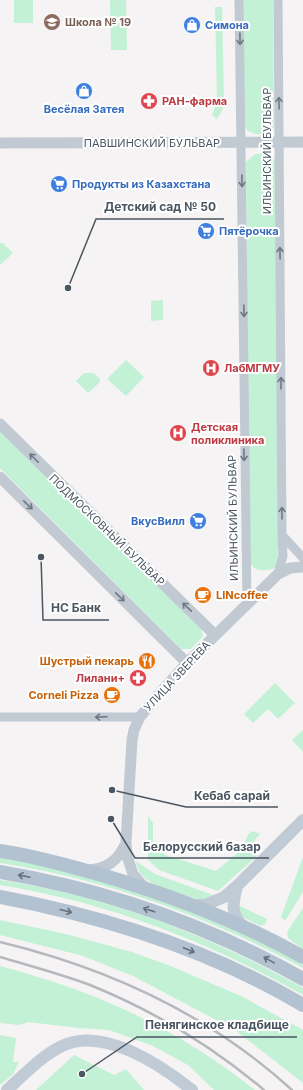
<svg xmlns="http://www.w3.org/2000/svg" width="303" height="1090" font-family="Inter,sans-serif">
  <style>
    .green { fill: #c3f1d5 }
    .lines { fill: none; stroke-linecap: round; stroke-linejoin: round }
    .minor { stroke: #c1cad2; stroke-width: 9 }
    .tertiary { stroke: #c1cad2; stroke-width: 11 }
    .secondary { stroke: #c1cbd6; stroke-width: 12 }
    .primary { stroke: #b3c2d1; stroke-width: 14 }
    .rail { stroke: #b5b8bd; stroke-width: 2.5 }
    .oneway { stroke: #6e7983 }
    .oneway2 { stroke: #64717d }
    .labels { text-anchor: middle; dominant-baseline: central; stroke-width: 4; stroke-linejoin: round; paint-order: stroke }
    .education-label { font-size: 11px; font-weight: bold; fill: #785e54; stroke: #fff; text-anchor: start }
    .shop-label { font-size: 11px; font-weight: bold; fill: #366cbe; stroke: #fff; text-anchor: start }
    .health-label { font-size: 11px; font-weight: bold; fill: #be3a42; stroke: #fff; text-anchor: start }
    .street-label { font-size: 11px; fill: #4a5661; stroke: #fff }
    .food-label { font-size: 11px; font-weight: bold; fill: #c56008; stroke: #fff; text-anchor: end }
    .leader { fill: none; stroke: #4a5661; stroke-width: 1.5 }
    .callout-dot { fill: #4a5661; stroke: #fff; stroke-width: 1.5 }
    .callout-label { font-size: 12px; text-anchor: middle; font-weight: bold; fill: #4a5661; stroke: #fff; stroke-width: 4; stroke-linejoin: round; paint-order: stroke }
  </style>
  <rect width="100%" height="100%" fill="#f5f3f3"/>
  <path class="green" d="M14,0H33V23H14Z
    M110,0H126L127,50H111Z
    M242,0H273L274,124L273,130C268,137 253,135 247,130L245,126Z
    M215,7H222L224,102L222,111L217,119L212,115L217,102Z
    M267,153L273,157L276,162L278,560L276,567C267,572 254,572 249,562L246,162L255,154Z
    M0,243H3L13,253L0,265Z
    M163,300V320L151,321V301Z
    M126,360L144,377L126,396L107,379Z
    M84,373H94L100,379V382L88,393L76,381Z
    M0,430L200,626L203,636L191,649H181L0,468Z
    M275,683L295,703L278,719L268,709L253,723L244,714Z
    M303,730V752L292,740Z
    M148,816L153,823V842L165,855L216,871L241,850L249,833L253,831L260,834L250,846L258,855L218,891L159,870L148,860Z
    M0,857L55,868L164,900L281,950L303,965V968C209,917 106,879 0,863Z
    M303,857V892L285,921L281,917Z
    M136,861L155,874L213,895L206,900L197,899C177,892 138,886 136,861Z
    M0,880C107,896 209,935 303,988V995C209,942 107,902 0,885Z
    M238,905L267,919L265,924L260,926L241,916Z
    M303,908V949L288,938L287,932Z
    M0,920L66,934L132,952L168,965L241,996L303,1030V1083L235,1030L133,976L83,956L0,935Z
    M0,966C98,992 175,1027 255,1090H214L188,1065L153,1046L109,1030L79,1028L28,1022L19,1025L0,1023Z
    M0,1035L16,1038L13,1062H19L13,1074L0,1085Z
    M74,1055L114,1075L126,1069L144,1090H36Z"/>
  <g class="lines">
    <path class="minor" d="M239,0L247,604
      M278,0L282,535L303,558
      M278,574L283,556L282,536
      M0,717H140"/>
    <path class="tertiary" d="M0,143L303,142
      M0,424L215,635
      M0,477L187,663
      M88,870C108,869 118,860 126,843
      M145,888L133,874L127,856L126,842L132,740L134,730L140,717L152,702L187,663L278,574L290,568L303,567"/>
    <path class="secondary" d="M237,886C233,902 230,914 243,926
      M194,905H205L224,897L237,886L303,820
      M7,1090C24,1075 41,1056 62,1046C103,1026 161,1065 192,1090"/>
    <path class="primary" d="M0,851C27,855 54,862 80,869C158,890 233,918 303,957
      M0,872C106,890 209,926 303,979
      M0,897C106,917 210,950 303,1005"/>
    <path class="rail" d="M0,942C107,968 210,1015 292,1090
      M0,957C30,966 61,974 90,985C152,1010 213,1047 264,1090"/>
  </g>
  <defs><path id="oneway-shaft" d="M-6 0H5M1.5-3L5.5 0L1.5 3" fill="none" stroke-width="1.6" stroke-linecap="round" stroke-linejoin="round"/></defs>
  <g class="oneway">
    <use href="#oneway-shaft" transform="translate(240 39) rotate(89)"/>
    <use href="#oneway-shaft" transform="translate(279 103) rotate(-91)"/>
    <use href="#oneway-shaft" transform="translate(242 181) rotate(89)"/>
    <use href="#oneway-shaft" transform="translate(280 253) rotate(-91)"/>
    <use href="#oneway-shaft" transform="translate(244 311) rotate(89)"/>
    <use href="#oneway-shaft" transform="translate(281 383) rotate(-90)"/>
    <use href="#oneway-shaft" transform="translate(244 455) rotate(89)"/>
    <use href="#oneway-shaft" transform="translate(34 458) rotate(-135)"/>
    <use href="#oneway-shaft" transform="translate(28 505) rotate(44)"/>
    <use href="#oneway-shaft" transform="translate(282 513) rotate(-90)"/>
    <use href="#oneway-shaft" transform="translate(120 597) rotate(44)"/>
    <use href="#oneway-shaft" transform="translate(187 607) rotate(-136)"/>
    <use href="#oneway-shaft" transform="translate(101 717) rotate(178)"/>
  </g>
  <g class="oneway2">
    <use href="#oneway-shaft" transform="translate(24 876) rotate(-168)"/>
    <use href="#oneway-shaft" transform="translate(149 910) rotate(-162)"/>
    <use href="#oneway-shaft" transform="translate(66 911) rotate(15)"/>
    <use href="#oneway-shaft" transform="translate(189 950) rotate(23)"/>
    <use href="#oneway-shaft" transform="translate(269 960) rotate(-151)"/>
  </g>
  <defs>
    <g id="school-disc" transform="scale(0.9)"><circle r="9.5" fill="#8d6e63" stroke="#fff"/><path d="M0-5L7-2L0 1L-7-2ZM-4 1L0 2.5L4 1V4Q0 6-4 4Z" fill="#fff"/></g>
    <g id="shop-disc" transform="scale(0.9)"><circle r="9.5" fill="#3f7fe0" stroke="#fff"/><path d="M-5-2.5h2.3a2.7 3.5 0 0 1 5.4 0H5L5.5 6h-11ZM-1.5-2.5h3a1.5 2.3 0 0 0-3 0Z" fill="#fff"/></g>
    <g id="pharmacy-disc" transform="scale(0.9)"><circle r="9.5" fill="#e0444e" stroke="#fff"/><path d="M-2-6h4v4h4v4h-4v4h-4v-4h-4v-4h4Z" fill="#fff"/></g>
    <g id="supermarket-disc" transform="scale(0.9)"><circle r="9.5" fill="#3f7fe0" stroke="#fff"/><path d="M-6-5.5h2.5l.6 2H6L4.5 2H-2.5L-4.4-4H-6ZM-1.5 3.2a1.3 1.3 0 1 0 .1 0ZM3 3.2a1.3 1.3 0 1 0 .1 0Z" fill="#fff"/></g>
    <g id="hospital-disc" transform="scale(0.9)"><circle r="9.5" fill="#e0444e" stroke="#fff"/><path d="M-5-5h3v3.5h4V-5h3V5h-3V1.5h-4V5h-3Z" fill="#fff"/></g>
    <g id="cafe-disc" transform="scale(0.9)"><circle r="9.5" fill="#e8710a" stroke="#fff"/><path d="M-5.5-4.5H6V0H3Q3 3.5 0 3.5H-2.5Q-5.5 3.5-5.5 0ZM3-3.2v2h1.7v-2ZM-6 4.5H4V6H-6Z" fill="#fff"/></g>
    <g id="restaurant-disc" transform="scale(0.9)"><circle r="9.5" fill="#e8710a" stroke="#fff"/><path d="M-5-6h1v4h1v-4h1v4h1v-4h1v5L-1.5 .5V6h-2V.5L-5-1ZM5-6V6H3V1.5H1.5Q1.5-4 5-6Z" fill="#fff"/></g>
  </defs>
  <g fill-rule="evenodd">
    <use href="#school-disc" x="52" y="22"/>
    <use href="#shop-disc" x="192" y="25"/>
    <use href="#shop-disc" x="84" y="91"/>
    <use href="#pharmacy-disc" x="149" y="101"/>
    <use href="#supermarket-disc" x="59" y="184"/>
    <use href="#supermarket-disc" x="206" y="231"/>
    <use href="#hospital-disc" x="211" y="368"/>
    <use href="#hospital-disc" x="178" y="433"/>
    <use href="#supermarket-disc" x="198" y="521"/>
    <use href="#cafe-disc" x="203" y="595"/>
    <use href="#restaurant-disc" x="147" y="661"/>
    <use href="#pharmacy-disc" x="138" y="678"/>
    <use href="#cafe-disc" x="112" y="695"/>
  </g>
  <g class="labels">
    <g class="education-label">
      <text x="65" y="22">Школа № 19</text>
    </g>
    <g class="shop-label">
      <text x="205" y="25">Симона</text>
      <text x="84" y="109" text-anchor="middle">Весёлая Затея</text>
      <text x="72" y="184">Продукты из Казахстана</text>
      <text x="219" y="231">Пятёрочка</text>
      <text x="185" y="521" text-anchor="end">ВкусВилл</text>
    </g>
    <g class="health-label">
      <text x="162" y="101">РАН-фарма</text>
      <text x="224" y="368">ЛабМГМУ</text>
      <text x="191" y="427">Детская<tspan x="191" dy="13">поликлиника</tspan></text>
      <text x="125" y="678" text-anchor="end">Лилани+</text>
    </g>
    <g class="street-label">
      <text x="152" y="143">ПАВШИНСКИЙ БУЛЬВАР</text>
      <text transform="translate(267 151) rotate(-90)">ИЛЬИНСКИЙ БУЛЬВАР</text>
      <text transform="translate(233 518) rotate(-91)">ИЛЬИНСКИЙ БУЛЬВАР</text>
      <text transform="translate(107 530) rotate(44)">ПОДМОСКОВНЫЙ БУЛЬВАР</text>
      <text transform="translate(177 676) rotate(-47)">УЛИЦА ЗВЕРЕВА</text>
    </g>
    <g class="food-label">
      <text x="216" y="595" text-anchor="start">LINcoffee</text>
      <text x="134" y="661">Шустрый пекарь</text>
      <text x="99" y="695">Corneli Pizza</text>
    </g>
  </g>
  <path class="leader" d="M68 288L96 219H224M41 557L43 620H109M112 790L186 807H278M111 819L135 858H269M82 1074L137 1037H297"/>
  <g class="callout-dot">
    <circle cx="68" cy="288" r="4"/>
    <circle cx="41" cy="557" r="4"/>
    <circle cx="112" cy="790" r="4"/>
    <circle cx="111" cy="819" r="4"/>
    <circle cx="82" cy="1074" r="4"/>
  </g>
  <g class="callout-label">
    <text x="160" y="211">Детский сад № 50</text>
    <text x="76" y="612">НС Банк</text>
    <text x="232" y="800">Кебаб сарай</text>
    <text x="202" y="851">Белорусский базар</text>
    <text x="217" y="1029">Пенягинское кладбище</text>
  </g>
</svg>
